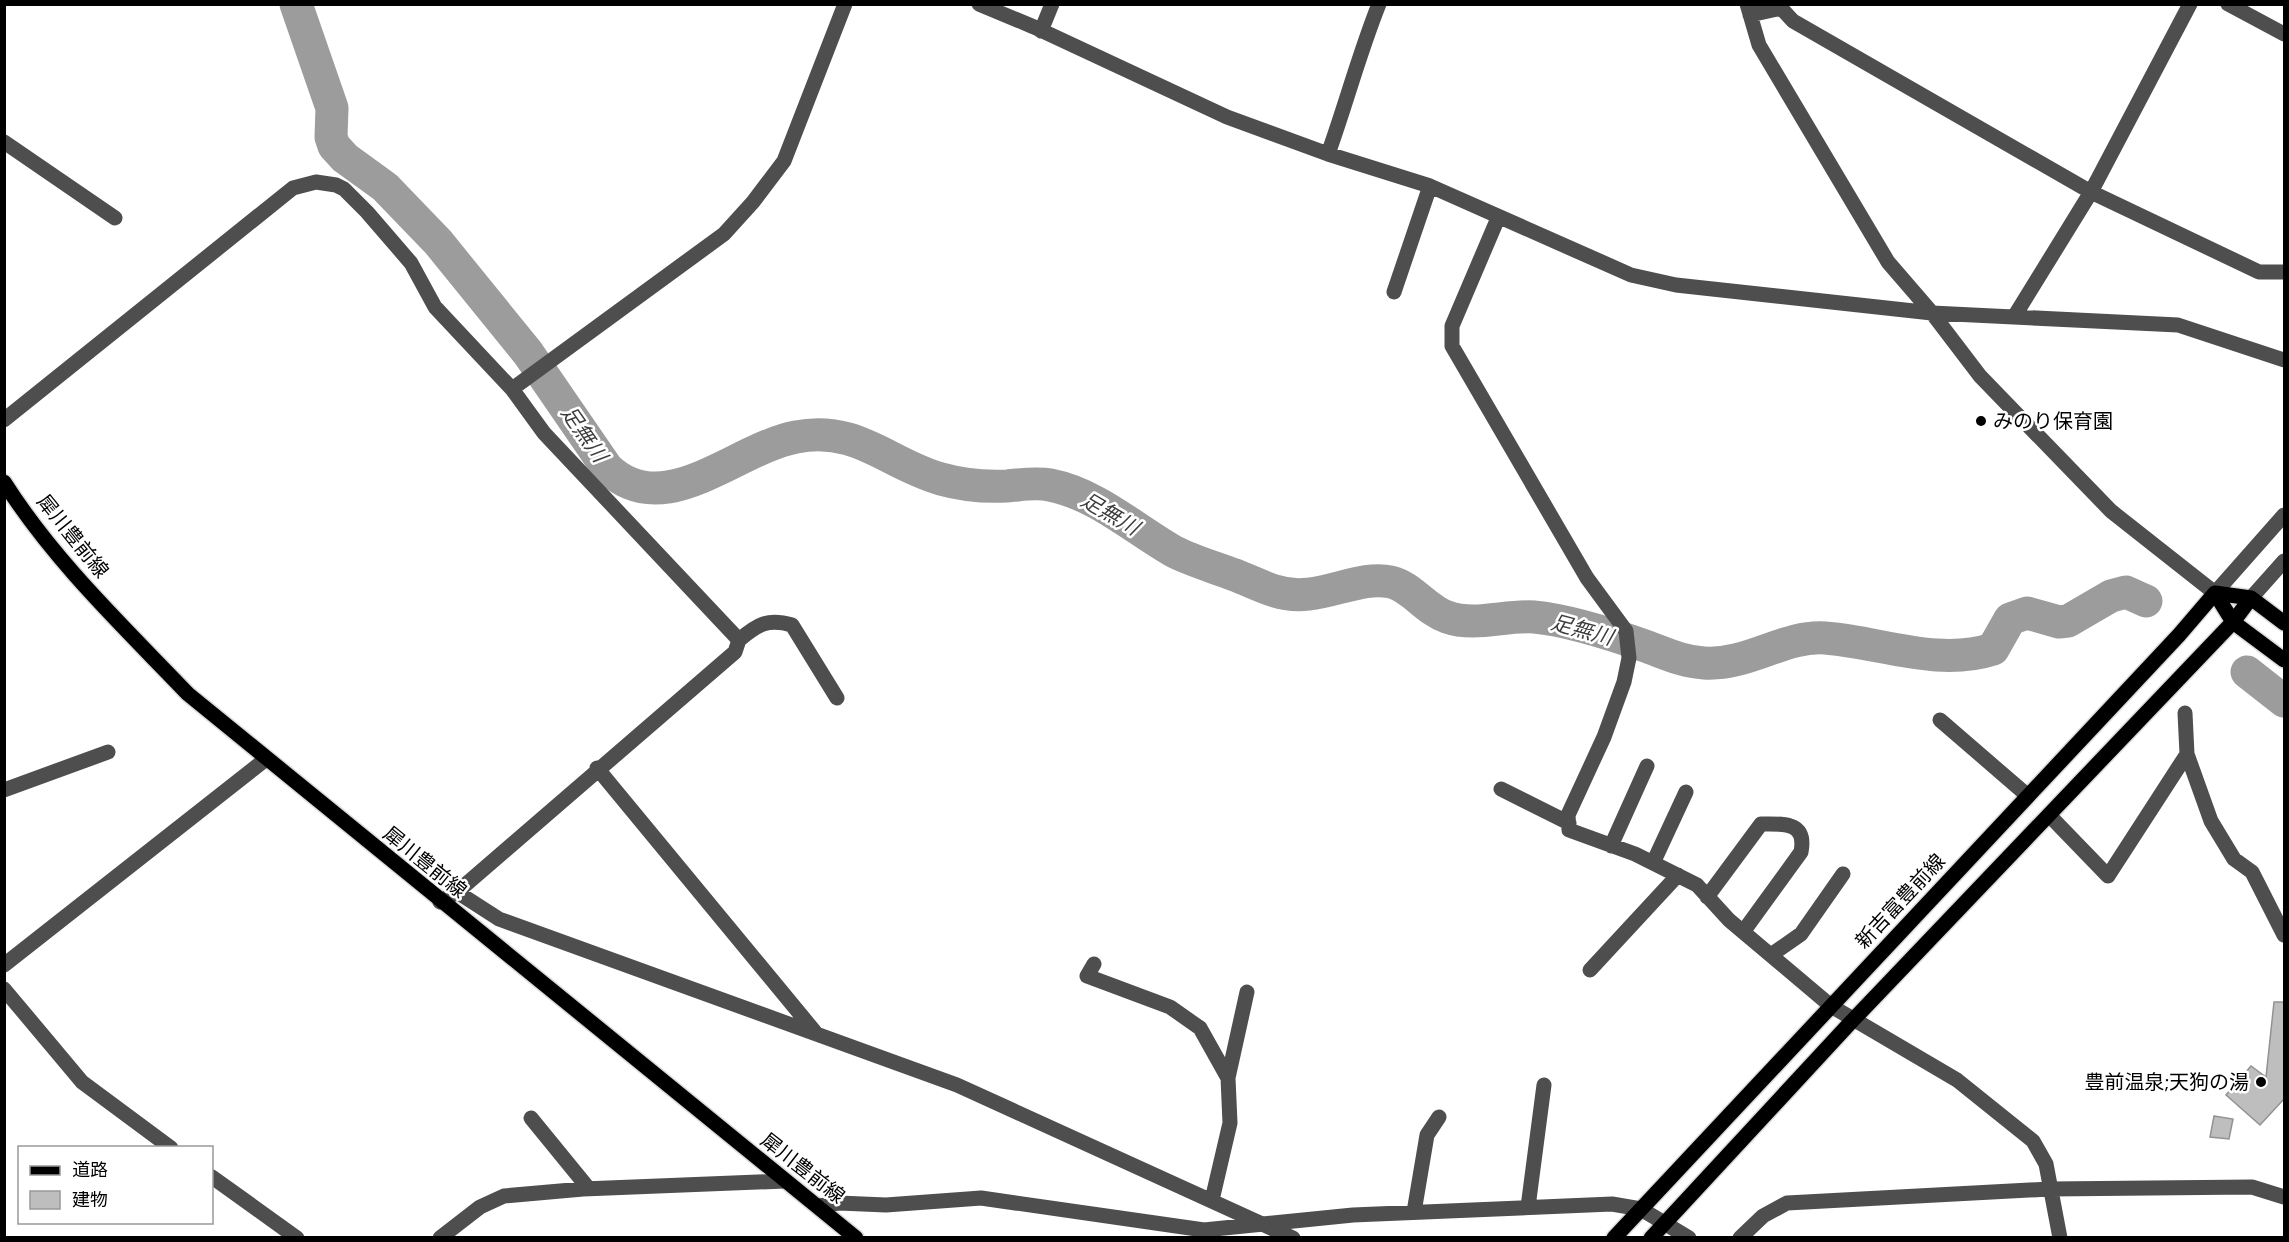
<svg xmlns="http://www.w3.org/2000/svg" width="2289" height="1242" font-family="'DM Sans','Noto Sans JP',sans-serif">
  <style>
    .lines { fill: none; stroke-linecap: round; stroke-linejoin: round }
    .river { stroke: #9c9c9c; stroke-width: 33 }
    .building { fill: #bebebe; stroke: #929292; stroke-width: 1.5 }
    .major-casing { stroke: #dbdbdb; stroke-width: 18 }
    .minor { stroke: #4e4e4e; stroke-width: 15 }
    .major { stroke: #000; stroke-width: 15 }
    .poi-dot { fill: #000; stroke: #fff; stroke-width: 2 }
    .labels { text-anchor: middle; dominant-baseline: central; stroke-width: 5; stroke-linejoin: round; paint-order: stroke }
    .poi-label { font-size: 20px; fill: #000; stroke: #fff; text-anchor: start }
    .street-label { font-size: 20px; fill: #000; stroke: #fff }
    .water-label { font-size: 21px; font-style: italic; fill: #3d3d3d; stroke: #fff }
  </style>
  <rect width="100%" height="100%" fill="#fff"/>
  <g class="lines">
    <path class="river" d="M296,4L332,108L331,137L334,146L345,158L385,187L438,242L528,353L607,468C664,523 734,449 796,437C857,425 888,464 941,479C962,485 985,487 1007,486C1021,485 1036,482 1050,485C1096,494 1133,528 1173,551C1192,561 1214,567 1235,575C1248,580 1262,587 1275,591C1317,605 1355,574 1391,582C1412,587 1426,610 1447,617C1475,627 1505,615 1534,617C1567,620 1617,636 1648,647C1667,654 1684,662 1704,663C1748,666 1784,635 1825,638C1880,642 1938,667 1993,649L2010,619L2027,613L2059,622L2068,621L2111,596L2126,592L2146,601
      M2247,672L2284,701"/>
  </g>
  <path class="building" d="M2274,1002H2284V1099L2260,1125L2226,1095L2251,1066L2266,1077Z
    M2214,1116L2233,1119L2229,1139L2210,1137Z"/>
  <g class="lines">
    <g class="major-casing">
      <path id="major" d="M4,482C54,561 124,627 188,694L856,1238
        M2215,593L2233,622L2284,660
        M2215,593L2251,598L2284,623
        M1614,1238L2179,635L2215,593
        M1651,1238L1852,1021L2233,622L2251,598"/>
    </g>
    <path class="minor" d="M979,4L1034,27L1227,117L1328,154L1430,186L1631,275L1676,285L1932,313L2178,325L2284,360
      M1747,4L1759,45L1888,262L1932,313L1980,376L2111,511L2215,593L2284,515
      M2228,4L2284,34
      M1750,15L1781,8L1793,21L2091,192L2259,272H2284
      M1041,31L1052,4
      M4,142L115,218
      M1328,154C1346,104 1359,54 1379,4
      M1498,218L1452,326V346L1587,578L1626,631L1629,658L1624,682L1604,737L1568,815L1569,830L1635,854L1697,885L1729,920L1831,1006L1957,1080L2033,1141L2046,1164L2060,1238
      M1394,292L1430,186
      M2014,317L2091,192L2190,4
      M512,389L724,234L753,202L784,161L845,4
      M4,420L293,188L316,182L336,185L344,189L367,212L411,263L435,307L512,389L544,433L739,640L735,652L457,892L440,902
      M2251,598L2284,561
      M739,640C758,624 768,618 792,625L837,698
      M2185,713L2187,754L2211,821L2234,859L2252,872L2284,935
      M1940,720L2028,796
      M597,768L815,1032
      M1501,789L1569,823
      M4,790L108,752
      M2049,815L2108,876L2187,754
      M1611,846L1647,766
      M1653,863L1686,792
      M457,892L499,919L957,1085L1293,1238
      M1707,897L1761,824C1783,824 1807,821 1801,852L1743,932
      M1771,955L1801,934L1843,874
      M1094,964L1087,976L1170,1007L1200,1028L1228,1078
      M4,965L266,759
      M1590,970L1678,875
      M4,989L82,1082L171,1148
      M531,1118L589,1189
      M212,1177L297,1238
      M1212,1200L1230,1123L1228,1078L1247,992
      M819,1206L839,1203L886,1205L981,1198L1204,1230L1353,1215L1612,1204L1641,1209L1689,1238
      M1528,1207L1544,1085
      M1414,1212L1427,1135L1439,1117
      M440,1238L480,1207L504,1196L583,1189L785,1181
      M1740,1238L1763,1216L1787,1203L2050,1189L2252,1187L2284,1197"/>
    <use href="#major" class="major"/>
  </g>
  <g class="poi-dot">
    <circle cx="1981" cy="421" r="6"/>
    <circle cx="2261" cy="1082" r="6"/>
  </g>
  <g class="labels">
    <g class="poi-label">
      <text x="1993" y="421">みのり保育園</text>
      <text x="2249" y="1082" text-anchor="end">豊前温泉;天狗の湯</text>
    </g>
    <g class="street-label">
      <text transform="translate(73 536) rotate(51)">犀川豊前線</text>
      <text transform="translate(425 862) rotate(39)">犀川豊前線</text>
      <text transform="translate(1900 901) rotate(-47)">新吉富豊前線</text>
      <text transform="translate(803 1168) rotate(38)">犀川豊前線</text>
    </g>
    <g class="water-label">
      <text transform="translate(584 434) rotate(55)">足無川</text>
      <text transform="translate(1110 514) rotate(30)">足無川</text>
      <text transform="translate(1582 630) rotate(15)">足無川</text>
    </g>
  </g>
  <rect width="2289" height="1242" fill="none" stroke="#000000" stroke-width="12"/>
  <rect x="18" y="1146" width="195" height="78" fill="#ffffff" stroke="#999999" stroke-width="1.5"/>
  <rect x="30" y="1166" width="30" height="9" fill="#000000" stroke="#999999" stroke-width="1.5"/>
  <text x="72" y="1176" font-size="18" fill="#000000">道路</text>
  <rect x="30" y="1191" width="30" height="18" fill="#bebebe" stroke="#999999" stroke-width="1.5"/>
  <text x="72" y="1206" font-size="18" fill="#000000">建物</text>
</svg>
